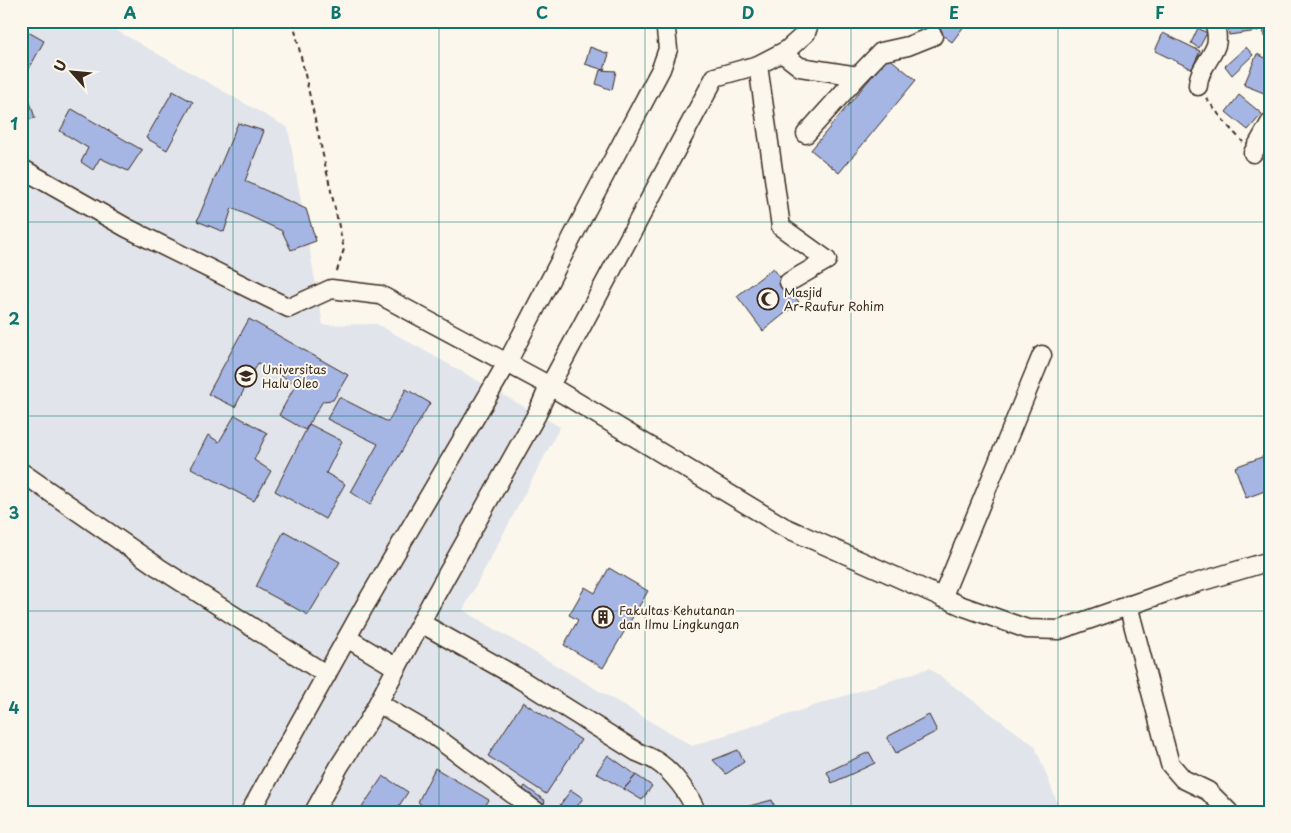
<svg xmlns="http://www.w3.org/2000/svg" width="1291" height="833" font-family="'Playpen Sans',sans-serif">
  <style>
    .built { fill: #e1e4ea }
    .building { fill: #a5b6e5; stroke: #3b2a1e }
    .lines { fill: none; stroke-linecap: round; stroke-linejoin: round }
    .minor-casing { stroke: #3b2a1e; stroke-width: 21 }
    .path { stroke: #3b2a1e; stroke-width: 2; stroke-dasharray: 5 4; stroke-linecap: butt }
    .minor { stroke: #fbf7ec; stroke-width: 18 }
    .grid { fill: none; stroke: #0f766e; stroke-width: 1; stroke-opacity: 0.55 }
    .labels { text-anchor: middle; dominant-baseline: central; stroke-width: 4; stroke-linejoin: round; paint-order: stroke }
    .poi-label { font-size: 12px; fill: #3b2a1e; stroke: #fbf7ec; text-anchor: start }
    .neatline { fill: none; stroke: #0f766e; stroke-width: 2 }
    .grid-label { font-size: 16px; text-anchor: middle; font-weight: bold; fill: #0f766e }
  </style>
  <rect width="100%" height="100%" fill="#fbf7ec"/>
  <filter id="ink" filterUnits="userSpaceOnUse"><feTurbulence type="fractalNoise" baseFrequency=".02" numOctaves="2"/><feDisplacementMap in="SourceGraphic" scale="10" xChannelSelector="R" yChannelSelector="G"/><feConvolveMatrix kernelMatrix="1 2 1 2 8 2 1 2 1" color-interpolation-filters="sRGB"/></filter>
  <g filter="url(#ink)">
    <path class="built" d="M21,21H100L288,128L323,325L377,324L560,427L463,610L692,746L929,668L1035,746L1061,812H21Z"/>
    <path class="building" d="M945,21H968L952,42L938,32Z
      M1227,21H1257L1258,31L1229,35Z
      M1263,21H1270V36H1264Z
      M21,28L44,41L23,80L35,118L22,121L25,131L21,133Z
      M1198,28L1207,33L1199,48L1191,43Z
      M1163,33L1200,51L1192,69L1155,51Z
      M590,47L609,54L604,70L585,64Z
      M1246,47L1253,55L1232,75L1225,66Z
      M1257,54L1270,60V93L1269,95L1244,85Z
      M888,57L916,80L839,173L811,150Z
      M600,70L616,71L612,90L596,84Z
      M173,91L193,102L167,150L146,138Z
      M1239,95L1262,114L1248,130L1226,112Z
      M72,109L142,150L128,171L100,158L93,170L81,162L88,148L60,131Z
      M238,123L264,131L245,181L306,209L316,241L291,250L282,231L232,208L224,232L197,221Z
      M1270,212V225L1264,219Z
      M773,268L799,302L763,331L737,296Z
      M249,319L348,375L333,400L323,401L305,430L279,415L296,384L258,363L235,407L208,394Z
      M406,389L430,403L370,505L351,492L378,444L327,419L339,397L388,422Z
      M235,415L267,433L254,460L271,471L254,501L191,468L208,435L219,442Z
      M309,424L342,441L326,473L345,484L325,519L275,491Z
      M1270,454V489L1246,498L1235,467Z
      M284,531L340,562L308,615L256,587Z
      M609,568L648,591L603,668L564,645L578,620L569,615L585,587L595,593Z
      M523,702L581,740L546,794L488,756Z
      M929,715L937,731L896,753L887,737Z
      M738,750L744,762L726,774L713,760Z
      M869,752L875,763L832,783L827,772Z
      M608,755L636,775L624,789L596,773Z
      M435,768L489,800L481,812H429L430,811L418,802Z
      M636,775L652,786L642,800L624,789Z
      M383,776L408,792L395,812H359Z
      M525,786L545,801L542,810L520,794Z
      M571,790L583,798L573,812H571L560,805Z
      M772,800L777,812H739L738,809Z"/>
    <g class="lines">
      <g class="minor-casing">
        <path id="minor" d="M782,53L800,67L858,76L806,134
          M758,65L781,227L827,260L789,282
          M858,76L881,52L908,46L933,36
          M1198,86C1198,70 1211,60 1216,45C1218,38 1216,28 1214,21
          M1253,153L1270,123
          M21,168L127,228L289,308L331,289L380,295L550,386L784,527L962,606L1027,629L1059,630L1179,588L1270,561
          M21,472L158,567L327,675
          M942,598L1042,355
          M1128,605L1170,764L1183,779L1208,791L1229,812
          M421,623L515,676L637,752C644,755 650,757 656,761C671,770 690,794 696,812
          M347,638L397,668
          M378,703L433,735L537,812
          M250,812L364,607L507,363L589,205L661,69L668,49L665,21
          M314,812L340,765L369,720L431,603L537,414L547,391L715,77L758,65L787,50L806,33L810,21"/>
      </g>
      <path class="path" d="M293,21L344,249L336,274
        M1206,98L1227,125L1243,142
        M1263,164L1270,172"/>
      <use href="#minor" class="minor"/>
    </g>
  </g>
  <path class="grid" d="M233,21V812M439,21V812M645,21V812M851,21V812M1058,21V812M21,222H1270M21,416H1270M21,611H1270"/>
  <defs>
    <g id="mosque-ring" transform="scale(1.125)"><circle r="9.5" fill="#fbf7ec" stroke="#3b2a1e" stroke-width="1.5"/><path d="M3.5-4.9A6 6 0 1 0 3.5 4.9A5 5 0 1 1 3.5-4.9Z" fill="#3b2a1e"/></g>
    <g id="university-ring" transform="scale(1.125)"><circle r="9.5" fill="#fbf7ec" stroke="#3b2a1e" stroke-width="1.5"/><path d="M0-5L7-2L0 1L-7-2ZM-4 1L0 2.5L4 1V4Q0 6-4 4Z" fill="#3b2a1e"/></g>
    <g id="building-ring" transform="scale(1.125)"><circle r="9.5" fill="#fbf7ec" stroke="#3b2a1e" stroke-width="1.5"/><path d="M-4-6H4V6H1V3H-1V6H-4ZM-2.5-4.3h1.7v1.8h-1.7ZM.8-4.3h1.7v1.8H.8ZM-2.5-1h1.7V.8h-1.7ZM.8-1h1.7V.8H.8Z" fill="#3b2a1e"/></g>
  </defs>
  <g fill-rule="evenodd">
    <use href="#mosque-ring" x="768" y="299"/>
    <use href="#university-ring" x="246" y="376"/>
    <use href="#building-ring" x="603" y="617"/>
  </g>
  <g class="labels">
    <g class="poi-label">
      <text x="784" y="292">Masjid<tspan x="784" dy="14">Ar-Raufur Rohim</tspan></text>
      <text x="262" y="369">Universitas<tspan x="262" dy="14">Halu Oleo</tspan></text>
      <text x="619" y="610">Fakultas Kehutanan<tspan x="619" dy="14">dan Ilmu Lingkungan</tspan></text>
    </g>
  </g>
  <rect width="1291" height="833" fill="none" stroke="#fbf7ec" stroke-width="55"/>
  <g transform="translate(72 72) rotate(297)" stroke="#fbf7ec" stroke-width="4" paint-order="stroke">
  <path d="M0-4L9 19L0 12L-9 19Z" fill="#3b2a1e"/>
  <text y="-8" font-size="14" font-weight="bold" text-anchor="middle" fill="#3b2a1e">U</text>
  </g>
  <rect x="28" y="28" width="1236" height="778" class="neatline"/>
  <g class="grid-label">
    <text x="130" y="19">A</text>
    <text x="336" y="19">B</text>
    <text x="542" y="19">C</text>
    <text x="748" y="19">D</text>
    <text x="954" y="19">E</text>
    <text x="1160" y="19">F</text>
    <text x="14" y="130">1</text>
    <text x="14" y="325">2</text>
    <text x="14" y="519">3</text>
    <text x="14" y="714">4</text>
  </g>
</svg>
